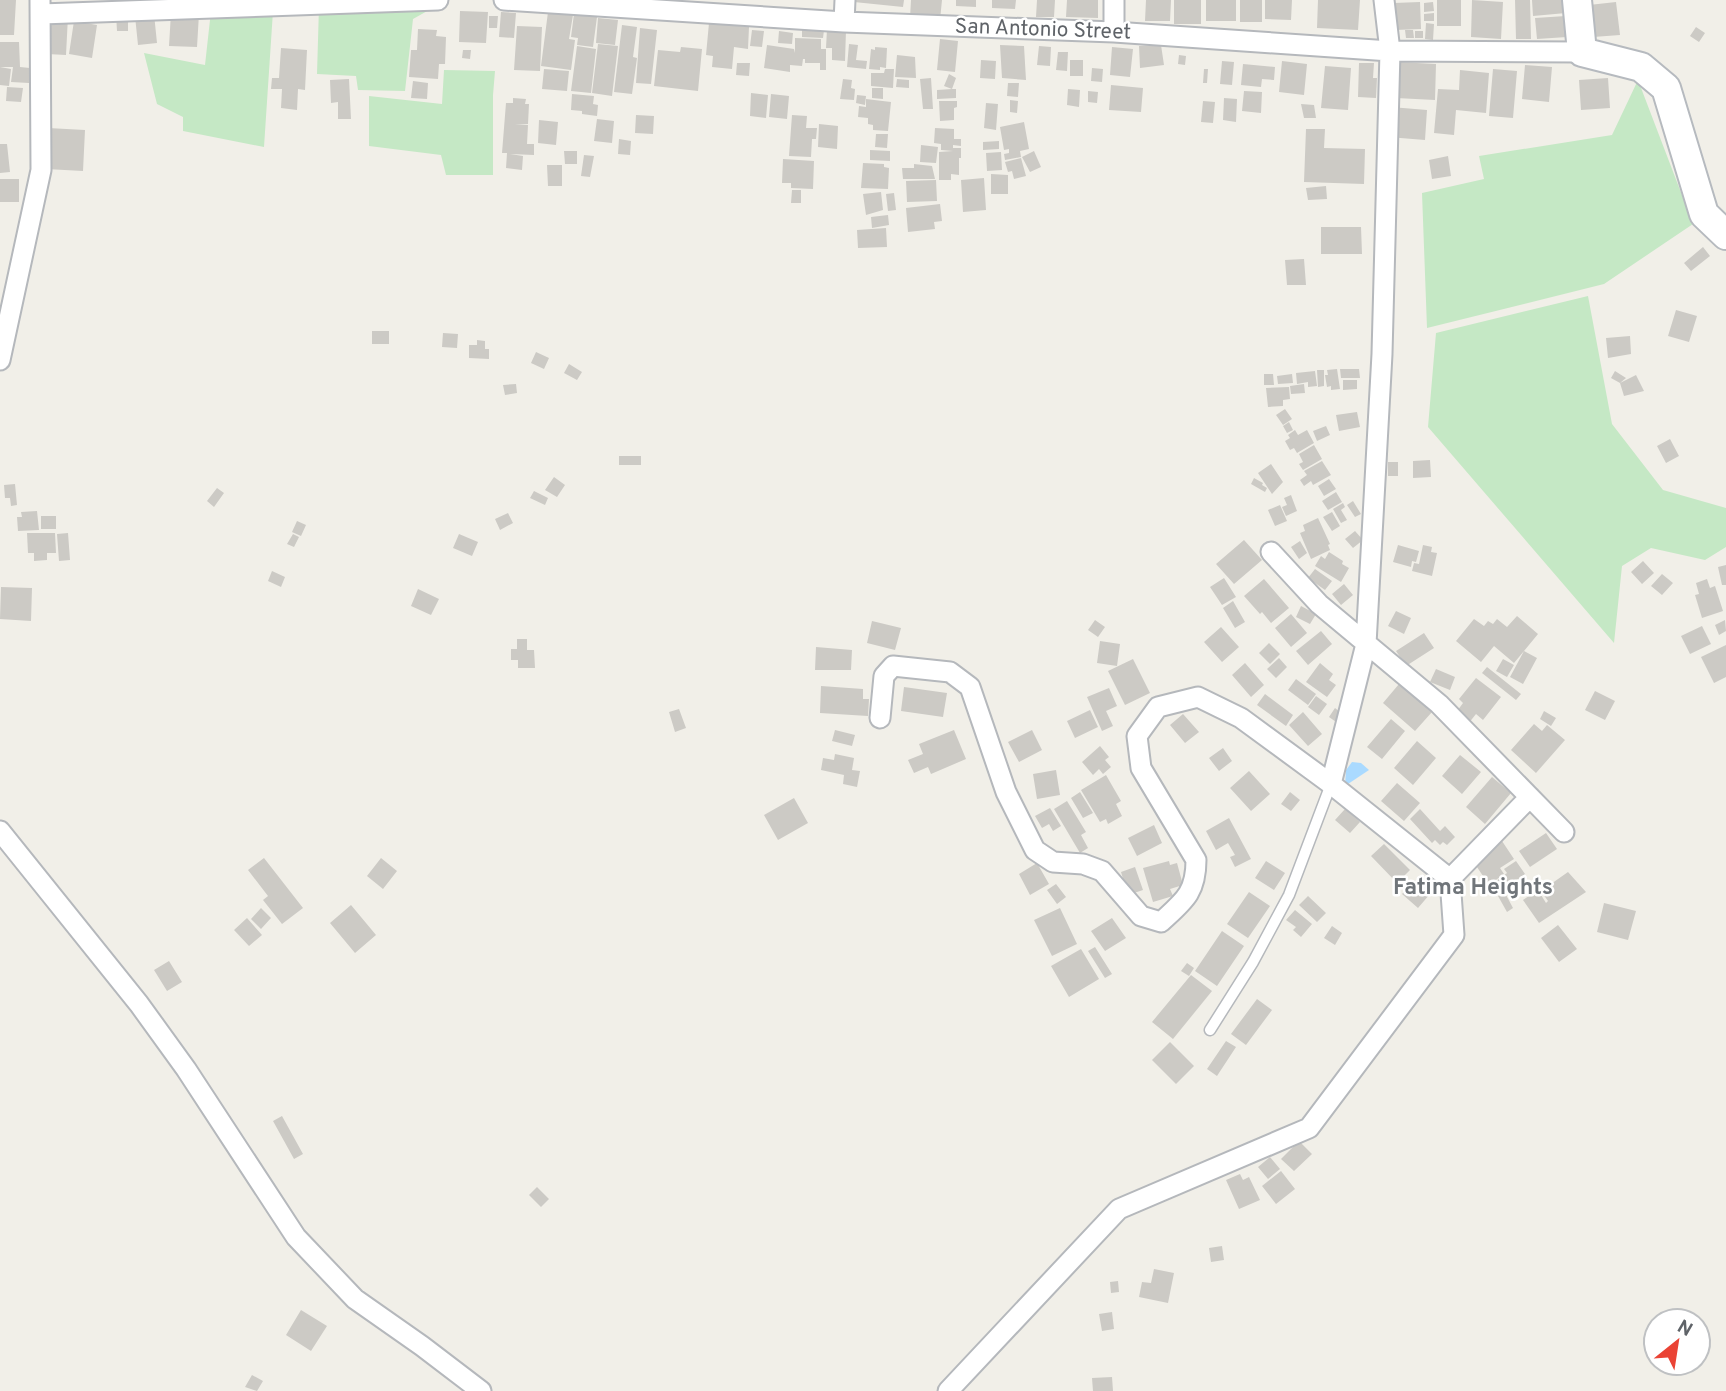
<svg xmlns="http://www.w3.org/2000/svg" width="1726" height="1391" font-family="Overpass,sans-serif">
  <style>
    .green { fill: #c5e8c5 }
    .water { fill: #aadaff }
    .building { fill: #cccac5 }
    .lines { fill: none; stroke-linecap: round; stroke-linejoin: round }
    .lane-casing { stroke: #b5b8bc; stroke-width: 13 }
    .street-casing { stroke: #b5b8bc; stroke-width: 23 }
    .secondary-casing { stroke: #b6babf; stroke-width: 32 }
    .lane { stroke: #fff; stroke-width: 10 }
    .street { stroke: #fff; stroke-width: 19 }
    .secondary { stroke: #fff; stroke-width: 28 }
    .labels { text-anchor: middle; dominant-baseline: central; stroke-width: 5; stroke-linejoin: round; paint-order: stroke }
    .street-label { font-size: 21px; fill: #5f6368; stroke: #fff }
    .neighbourhood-label { font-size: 23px; font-weight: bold; fill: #70757a; stroke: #fff }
  </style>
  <rect width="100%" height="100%" fill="#f1efe8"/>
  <path class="green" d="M438,5L413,19L405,91L358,90L356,76L317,74L319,6Z
    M211,11H273L264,147L183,131V117L157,104L144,53L205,65Z
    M444,70L495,71L493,95V175H446L441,155L369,146V96L442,104Z
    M1638,80L1693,224L1604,284L1427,328L1422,193L1484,179L1479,156L1612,135Z
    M1588,296L1612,424L1663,490L1726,508V547L1705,560L1651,548L1622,566L1614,643L1428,427L1436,333Z"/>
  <path class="water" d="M1352,762L1361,763L1369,770L1345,786L1346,770Z"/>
  <path class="building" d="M0,0H16L14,35H0Z
    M854,0H904L903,7L854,2Z
    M911,0H942L940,20L910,18Z
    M956,0H976V7L956,6Z
    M992,0H1016L1015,9L992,8Z
    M1037,0H1055L1054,17H1036Z
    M1067,0H1098V18L1066,17Z
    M1146,0H1171L1170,21H1145Z
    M1174,0H1201V24H1174Z
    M1206,0H1236V21H1206Z
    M1240,0H1262V22H1240Z
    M1265,0H1292L1291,20L1265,19Z
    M1318,0H1360L1358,30L1317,28Z
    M1437,0H1461V26H1437Z
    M1472,0L1503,2L1501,39L1471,37Z
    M1515,0H1530L1531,39H1516Z
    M1532,0H1565L1566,13L1533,16Z
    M1420,2L1421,29L1395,30L1394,3Z
    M1433,2L1434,11L1424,12V3Z
    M1616,2L1620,35L1593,37L1589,5Z
    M460,11L488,12L486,43L459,42Z
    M501,12L516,13L514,38L499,37Z
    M548,12L573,15L569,39L575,40L571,70L541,66Z
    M171,13L199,14L197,47L169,46Z
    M1434,13V21H1424V14Z
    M116,14H128V31H117Z
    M154,14L157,43L138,45L135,16Z
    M574,14L597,17L593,47L577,45L578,38L571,37Z
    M49,15L68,16L66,55L47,54Z
    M489,16H498L497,28H489Z
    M1566,16L1567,37L1537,39L1535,18Z
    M598,18L618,20L615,45L596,43Z
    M74,21L97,25L92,58L69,54Z
    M709,23L749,27L748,49L734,47L732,69L712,67L713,56L706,55Z
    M1426,23L1434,24L1433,40L1425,39Z
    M622,25L637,27L633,57L637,58L632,94L614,92Z
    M517,26L542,27L540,71L514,70Z
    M1696,27L1705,33L1699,42L1690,36Z
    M640,28L657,30L651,84L636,83Z
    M418,29L437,30L436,36L446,37L445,64H439L438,79L409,77L411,50H417Z
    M802,29L824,30L823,38L802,37Z
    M827,29L846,30L845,61L832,60V48H826Z
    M752,30L764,31L762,47L750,46Z
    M1405,30H1413L1414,38H1406Z
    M779,31L793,33L792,44L778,43Z
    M1415,31H1423V38H1415Z
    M795,38L821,39V49H826V70H820V63H805V59H803L802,66L790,65V72L764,68L767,45L794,49L795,53Z
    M940,39L958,41L955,72L937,70Z
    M0,42H19L20,67L30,68L29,83L11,82L13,67H0Z
    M598,44L618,46L612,96L592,93Z
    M849,44L858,45L856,60L867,61L866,69L847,67Z
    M1000,45L1024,46L1026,80L1002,78Z
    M1161,45L1164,65L1140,68L1139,46Z
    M577,46L596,49L591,93L571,91Z
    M1039,46L1051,47L1050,66L1037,65Z
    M681,47L702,49L698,91L654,86L658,50L680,52Z
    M875,47L887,48L886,68L880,67V70L869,69L871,49L875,50Z
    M1112,47L1133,49L1130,77L1110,75Z
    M281,48L307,50L305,90L298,89L297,110L281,108L282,89H271L272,78H279Z
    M463,50H471L470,59L462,58Z
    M1058,52H1068L1067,71L1056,70Z
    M897,55L915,57L916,78L895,77Z
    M1179,55L1186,56L1185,65L1178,64Z
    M981,60L996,61L995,79L980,78Z
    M1070,60H1083V76H1070Z
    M1222,61L1234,62L1232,85L1220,84Z
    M1282,61L1307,64L1304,95L1279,92Z
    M1397,62L1436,64L1435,100L1396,98Z
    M737,63H750L749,76L736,75Z
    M1359,63H1374L1373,78H1377L1376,98L1358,97Z
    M1243,64L1275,67L1274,80L1262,79L1261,87L1241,85Z
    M1525,65L1552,67L1549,102L1522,99Z
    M1325,66L1351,68L1348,110L1321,108Z
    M0,67L11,69L9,86L0,85Z
    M1092,68L1103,69L1102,82L1091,81Z
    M544,69L569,71L567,91L542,89Z
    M885,69H894L893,88L871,86V73H884Z
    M1204,69H1208L1207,83H1203Z
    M1493,69L1517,71L1513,118L1489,116Z
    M1460,70L1489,73L1486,113L1456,110L1454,135L1434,133L1438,89L1459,90Z
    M949,74L956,78L952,89L944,86Z
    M931,78L933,109H923L920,79Z
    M1608,78L1610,108L1581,110L1579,80Z
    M349,79L351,119H338V102L331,103L330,80Z
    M843,79L852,80L851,88L855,89L854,100L840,99Z
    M897,79L909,80V88L896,87Z
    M413,81L428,83L427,99L411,98Z
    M1008,83H1019L1018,97L1007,96Z
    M1111,85L1143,88L1141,112L1109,110Z
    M7,87L23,88L21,102L6,101Z
    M872,88H883V99L872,98Z
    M952,89H956V98L937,99V90Z
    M1068,89L1080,90L1079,107L1067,105Z
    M1088,91L1098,92L1097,103L1088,102Z
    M1244,91L1262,92L1261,113L1242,111Z
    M751,93L768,95L766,118L750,116Z
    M572,94L594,96L593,104L598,105L597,116L582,114V111L571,110Z
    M771,94L789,96L787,119L769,117Z
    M857,95L866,96L865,105L856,103Z
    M513,98L526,99L525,104H529L528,124H515L528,125L527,144H534V155L510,154L523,156L522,170L506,168L507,153H502L506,103H513Z
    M1224,98L1237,99L1236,122L1223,120Z
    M866,99L891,102L888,131L873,130V125L868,124V118L858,117L859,106L866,107Z
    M1010,100L1018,101L1017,113L1010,112Z
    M939,101H957V107L954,108V120L940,121Z
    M1203,101L1215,102L1213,123L1201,122Z
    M986,103L998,104L996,130L984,128Z
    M1301,104L1314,105L1316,118H1304Z
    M1391,107L1427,110L1425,140L1388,137Z
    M636,115L654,116L653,134L635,133Z
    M792,115L807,116L806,128H817L816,139H812L811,157L789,156Z
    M597,119L614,121L612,143L594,141Z
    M539,120L558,122L556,145L538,143Z
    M1024,122L1029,149L1020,151L1021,157L1005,160L1004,154L1009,153V149L1004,150L1000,127Z
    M819,124L838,126L837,149L818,147Z
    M48,128L85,130L83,171L46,169Z
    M935,128L954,129V139H961V146L953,145V148H961V158H959V175L951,174V180H939V152L953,151L941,150V144L934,143Z
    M1306,129H1325L1324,148L1365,149L1364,184L1304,182Z
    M876,134H888L887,148L875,147Z
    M619,139L631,141L630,155L618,154Z
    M999,141V149L983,150V142Z
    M0,144H7L10,172L0,173Z
    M921,145L938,147L936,163L920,162Z
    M870,150L890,151V161L870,160Z
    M564,151H577V164H565Z
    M1034,151L1041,167L1030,172L1022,157Z
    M1001,152L1002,170L987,171L986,153Z
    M584,155L594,156L590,177L581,176Z
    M1448,156L1451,176L1432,179L1429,160Z
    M1021,158L1026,176L1014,179L1012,171L1008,172L1005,162Z
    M783,159L814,161L813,189L791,188V183H782Z
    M863,163L884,164V167L889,168L888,189L861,188Z
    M914,164L932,166L935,179H903L902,168H914Z
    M547,165H562V186H548Z
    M991,174L1008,175V194H991Z
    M984,178L986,210L963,212L961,180Z
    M0,179H19V202H0Z
    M936,180L937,201L907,202L906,181Z
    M1326,186L1327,199L1308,200L1306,188Z
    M792,190H801V203H791Z
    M881,192L883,210L866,215L863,194Z
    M894,193L896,210L888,211L886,194Z
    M940,204L942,221L934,222L935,229L908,232L906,208Z
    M888,215L889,225L872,228L871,217Z
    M1321,227H1361L1362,254H1321Z
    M886,228L887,247L858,248L857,230Z
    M1703,247L1710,256L1691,271L1684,263Z
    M1304,259L1306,285H1287L1285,260Z
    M1676,310L1697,316L1689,342L1668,336Z
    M372,331H389V344H372Z
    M443,333L458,334L457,348L442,347Z
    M1630,336L1631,354L1608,358L1606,338Z
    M477,340L485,341V349H489V359L469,358V345H477Z
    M536,352L549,358L544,369L531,363Z
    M569,364L582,372L577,380L564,373Z
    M1337,369L1340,389L1331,390V386L1327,387L1325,375H1328L1327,370Z
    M1340,369H1359L1360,378H1341Z
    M1317,370H1324V386L1318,387Z
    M1315,371L1317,386L1308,387V382L1297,384L1296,373Z
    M1615,371L1626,378L1620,383L1636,375L1644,391L1624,396L1620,383L1611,378Z
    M1264,374H1273L1274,385H1264Z
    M1292,374L1293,383L1278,384L1277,376Z
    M1343,380H1357V389L1343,390Z
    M516,384L517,393L505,395L503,385Z
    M1304,384L1305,393L1291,394L1290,386Z
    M1289,387L1290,399L1283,400V406L1268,407L1266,388Z
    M1285,409L1292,419L1283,425L1276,415Z
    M1357,412L1360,427L1339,431L1336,415Z
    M1289,422L1293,430L1287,433L1283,426Z
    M1326,426L1330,435L1317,441L1313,431Z
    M1295,430L1298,435L1307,430L1314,443L1297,453L1294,448L1290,450L1285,441L1290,438L1288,435Z
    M1670,439L1679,456L1666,463L1657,446Z
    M1314,445L1322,459L1303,470L1299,464L1303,462L1299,454Z
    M619,456H641V465H619Z
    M1430,460L1431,477L1413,478V461Z
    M1322,461L1331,475L1313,485L1311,481L1304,486L1300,480L1307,475L1304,471Z
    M1388,462H1398V476H1388Z
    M1271,464L1283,482L1272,494L1258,473Z
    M554,477L565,485L557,497L545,490Z
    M1254,478L1263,483L1262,485L1267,488L1265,492L1251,484Z
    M1329,479L1336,489L1324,496L1318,486Z
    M15,484L17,505L11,506L10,498H5L4,485Z
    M217,488L224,493L214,507L207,501Z
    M534,491L548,498L545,505L530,498Z
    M1336,492L1342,502L1328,510L1322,501Z
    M1291,495L1297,511L1286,516L1282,507L1287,505L1284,498Z
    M1353,501L1361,514L1355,517L1347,505Z
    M1343,503L1345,507L1341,510L1347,520L1341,523L1333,509Z
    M1280,505L1287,521L1275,526L1268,510Z
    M37,511L39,530L18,531L17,517H22L21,512Z
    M1332,512L1340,526L1332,531L1323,517Z
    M508,513L513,523L500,530L495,519Z
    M41,516H56V529H41Z
    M1318,518L1330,544L1328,545L1330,550L1311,559L1300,533L1305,531L1303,525Z
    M297,521L306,525L301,536L292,532Z
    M1355,531L1363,540L1353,548L1345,539Z
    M27,533H55L56,553H47V560L34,561V553H28Z
    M68,533L70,560L59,561L57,534Z
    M293,534L299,537L294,547L287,544Z
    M459,534L478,542L472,556L453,548Z
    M1244,540L1262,560L1234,584L1216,564Z
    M1300,541L1307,553L1299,559L1291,547Z
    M1398,545L1419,551L1416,562L1412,561L1411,567L1393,562Z
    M1423,545L1432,547L1431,552L1437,553L1432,576L1412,571L1414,563L1419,564Z
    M1329,552L1343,561L1342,564L1349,568L1341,582L1315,566L1321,556L1325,559Z
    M1643,561L1654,573L1642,584L1631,572Z
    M1726,565V585H1722L1718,567Z
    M1315,569L1332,581L1325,590L1308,578Z
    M272,571L285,577L281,587L268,581Z
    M1662,574L1673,583L1662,595L1651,586Z
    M1224,578L1236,597L1222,605L1210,587Z
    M1264,579L1289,608L1271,623L1262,612L1260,614L1244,596Z
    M1707,579L1710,588L1715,586L1723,611L1702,618L1695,595L1699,594L1696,583Z
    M1344,584L1353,595L1341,605L1332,594Z
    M1,587L32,588L31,621L0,619Z
    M418,589L439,599L431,615L411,606Z
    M1233,601L1245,622L1235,628L1223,608Z
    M1301,606L1316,614L1310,624L1296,617Z
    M1396,611L1411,618L1404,634L1388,626Z
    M1291,614L1307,633L1291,647L1275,628Z
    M1517,616L1538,634L1524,651L1537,658L1523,684L1510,677L1524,651L1514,663L1494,646L1481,662L1456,641L1474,619L1484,626L1488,621L1493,624L1497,619L1507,627Z
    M1095,620L1105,627L1098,637L1088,630Z
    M1725,620L1726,631L1719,635L1715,625Z
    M872,621L901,628L895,650L867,643Z
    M1702,626L1711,644L1690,654L1681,636Z
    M1221,627L1239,647L1222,662L1204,642Z
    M1321,631L1332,644L1308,665L1296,651Z
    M1424,633L1434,648L1406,666L1396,651Z
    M517,639H527V650H534L535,668H518V660H511V649H517Z
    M1100,641L1120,644L1117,666L1097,663Z
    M1269,643L1280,654L1270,664L1259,653Z
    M1726,645V677L1714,683L1701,657Z
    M816,647L852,650L851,670H815Z
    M1279,658L1287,667L1276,678L1267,669Z
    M1133,659L1150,693L1125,705L1108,671Z
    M1503,659L1514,665L1507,677L1496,671Z
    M1245,663L1264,685L1251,697L1232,675Z
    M1320,663L1333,674L1329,680L1336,685L1327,697L1306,682Z
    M1487,667L1521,694L1516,700L1482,673Z
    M1436,669L1455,677L1450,690L1430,682Z
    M1476,678L1501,697L1483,720L1476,714L1468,724L1455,714L1463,703L1459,699Z
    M1296,679L1316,694L1308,705L1288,690Z
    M1399,684L1432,712L1415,731L1383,703Z
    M821,686L863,689V699H869L868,716L820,713Z
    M904,687L947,693L943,717L901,711Z
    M1109,688L1117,706L1106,711L1113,726L1102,731L1087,697Z
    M1595,691L1615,701L1605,720L1585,710Z
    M1265,694L1293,715L1286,726L1257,705Z
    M1316,696L1327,704L1319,715L1308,707Z
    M1335,708L1345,716L1339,724L1329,717Z
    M679,709L686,728L675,732L669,712Z
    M1090,710L1098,727L1075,738L1067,721Z
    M1544,711L1556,718L1551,726L1540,719Z
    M1303,712L1322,734L1308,746L1289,725Z
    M1183,714L1199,732L1185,743L1170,725Z
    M1391,719L1405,731L1382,759L1367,747Z
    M1534,724L1542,731L1547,725L1565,740L1536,773L1511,750Z
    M835,730L855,735L852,746L832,741Z
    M954,730L966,759L931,774L928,767L914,773L908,760L923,754L919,744Z
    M1032,730L1042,750L1019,762L1008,742Z
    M1417,741L1436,758L1413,785L1394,768Z
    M1100,746L1109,757L1105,760L1111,767L1103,774L1099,769L1093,775L1082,762Z
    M1223,748L1232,761L1219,771L1209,758Z
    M835,754L854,758L852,770L860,771L857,787L843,784L844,775L821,770L823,758L834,760Z
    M1460,755L1481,772L1462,794L1442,776Z
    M1056,770L1060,795L1037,799L1033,774Z
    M1249,771L1270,794L1251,811L1230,788Z
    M1106,775L1121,801L1116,804L1122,816L1108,824L1106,819L1100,822L1081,790Z
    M1492,777L1511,793L1485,824L1466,807Z
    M1397,783L1420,803L1404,821L1381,801Z
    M1080,792L1093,813L1083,818L1071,798Z
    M1290,792L1300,800L1291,811L1281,804Z
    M794,798L808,823L778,840L764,815Z
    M1067,801L1086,832L1081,835L1088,848L1080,853L1054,809Z
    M1050,808L1061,826L1053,831L1049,824L1042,828L1035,816Z
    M1345,809L1360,822L1350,833L1335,820Z
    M1420,809L1440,831L1445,826L1455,837L1447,845L1443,842L1440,845L1435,840L1432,843L1410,819Z
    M1229,818L1251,859L1235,867L1230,857L1235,855L1228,843L1216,850L1206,831Z
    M1154,825L1162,843L1137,856L1128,838Z
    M1546,833L1557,849L1530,867L1519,851Z
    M1500,838L1514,859L1500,868L1504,874L1489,885L1471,858Z
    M1384,844L1410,870L1397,883L1371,856Z
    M264,858L303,908L282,924L263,900L268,896L248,870Z
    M381,858L397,871L383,889L367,876Z
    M1169,861L1170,865L1177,863L1183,885L1170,889L1173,896L1153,902L1143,868Z
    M1266,861L1285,873L1274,890L1255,878Z
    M1516,861L1525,874L1498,894L1491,885L1507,873L1504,869Z
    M1037,863L1049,884L1030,895L1019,874Z
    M1135,867L1143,890L1128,895L1121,872Z
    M1568,872L1586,892L1539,923L1523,900L1538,890L1546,903L1548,901L1541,891Z
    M1415,880L1430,894L1418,908L1402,894Z
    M1056,884L1066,897L1057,904L1047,890Z
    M1249,892L1270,906L1248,938L1227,924Z
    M1505,893L1513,908L1507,912L1498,896Z
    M1308,896L1326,913L1317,922L1299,905Z
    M1604,903L1636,911L1628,940L1597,932Z
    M351,905L376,935L355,953L330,923Z
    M261,908L271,918L261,929L251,919Z
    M1060,908L1077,944L1052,956L1034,920Z
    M1295,910L1312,924L1301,937L1293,930L1296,927L1286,920Z
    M247,918L262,935L249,946L234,930Z
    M1112,918L1126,938L1105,951L1091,931Z
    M1558,925L1577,949L1559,962L1541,938Z
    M1332,926L1342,933L1335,945L1324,938Z
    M1222,931L1244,946L1217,986L1195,971Z
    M1095,947L1112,974L1105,978L1088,951Z
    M1081,949L1099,979L1069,997L1051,966Z
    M169,961L182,982L167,991L154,970Z
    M1187,963L1194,968L1189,976L1181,971Z
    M1191,975L1212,991L1173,1039L1152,1022Z
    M1257,999L1272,1010L1246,1045L1231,1034Z
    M1226,1041L1236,1047L1217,1076L1207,1069Z
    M1170,1042L1194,1066L1176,1084L1152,1060Z
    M282,1116L303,1154L294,1159L273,1121Z
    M1299,1141L1312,1154L1294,1171L1281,1159Z
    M1270,1157L1280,1169L1268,1179L1258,1167Z
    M1281,1171L1295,1189L1276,1204L1262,1186Z
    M1240,1174L1243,1180L1249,1177L1260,1200L1239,1209L1226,1180Z
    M537,1187L549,1199L541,1207L529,1195Z
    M1222,1246L1224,1260L1211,1262L1209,1248Z
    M1154,1269L1174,1273L1168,1303L1139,1297L1142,1282L1151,1283Z
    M1118,1281L1119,1292L1111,1293L1110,1282Z
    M301,1310L327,1326L311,1351L286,1335Z
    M1112,1312L1114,1329L1102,1331L1099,1314Z
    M252,1375L263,1381L257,1391L245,1387Z
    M1112,1377L1113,1391H1093L1092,1378Z"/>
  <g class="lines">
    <g class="lane-casing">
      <path id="lane" d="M1210,1030L1253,962L1289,895L1331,784"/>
    </g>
    <g class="street-casing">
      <path id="street" d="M504,0L844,22L1114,32L1390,51L1582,52
        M1114,0V32
        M41,14L438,0
        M844,22L845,0
        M0,360L41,170L40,0
        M1271,552L1319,604L1439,704L1564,832
        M880,718L884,676L893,666L950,672L970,687L1006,792L1035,850L1053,862L1083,864L1102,871L1141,916L1161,922C1184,901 1196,893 1196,860L1141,768L1137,736L1158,707L1198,697L1241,718L1331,784
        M0,831L139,1004L186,1069L296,1237L355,1299L422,1346L481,1391
        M1450,879L1530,797
        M948,1391L1119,1209L1309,1128L1454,935L1450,879L1331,784L1366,644L1382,354L1390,51L1384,0"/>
    </g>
    <g class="secondary-casing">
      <path id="secondary" d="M1577,0L1582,52L1641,67L1666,88L1704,214L1726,235"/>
    </g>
    <use href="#lane" class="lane"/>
    <use href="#street" class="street"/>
    <use href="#secondary" class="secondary"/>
  </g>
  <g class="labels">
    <g class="street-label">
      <text transform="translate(1043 30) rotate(2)">San Antonio Street</text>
    </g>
    <g class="neighbourhood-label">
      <text x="1473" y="888">Fatima Heights</text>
    </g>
  </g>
  <g transform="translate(1677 1342) rotate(30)"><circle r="33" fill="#ffffff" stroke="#bfc1c3" stroke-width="2"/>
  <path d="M0-5L12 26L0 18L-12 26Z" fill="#ea4335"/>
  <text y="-10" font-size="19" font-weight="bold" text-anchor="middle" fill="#5f6368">N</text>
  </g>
</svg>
